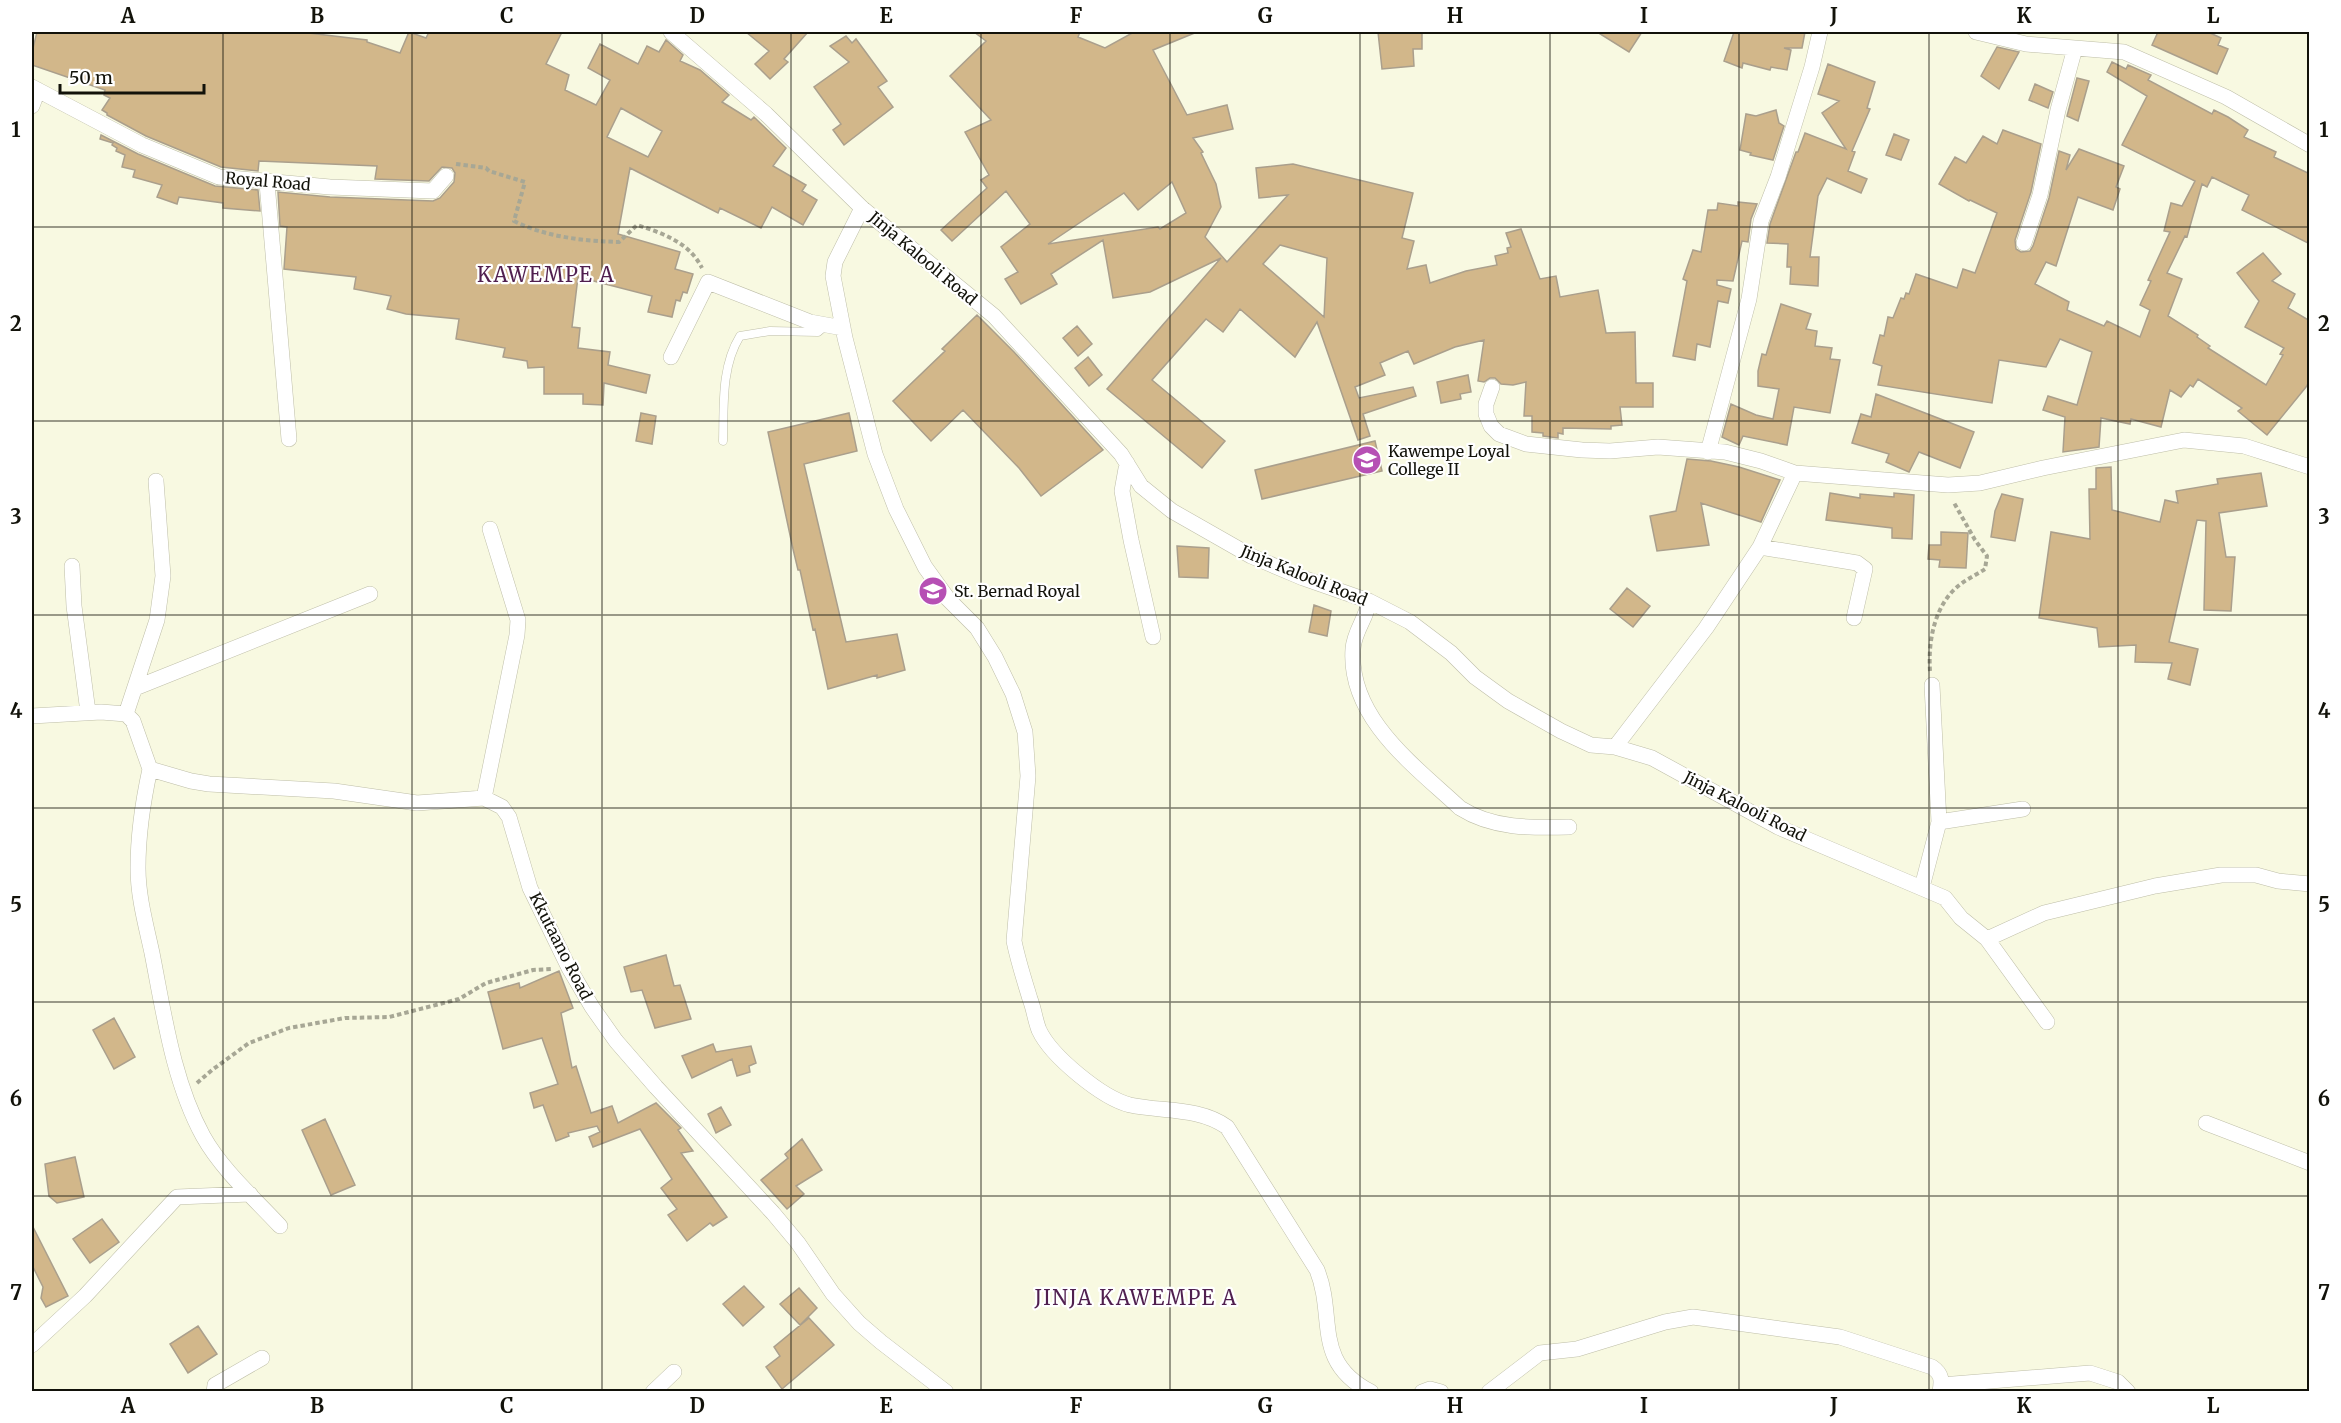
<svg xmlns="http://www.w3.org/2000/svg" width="2341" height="1423" font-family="Merriweather,serif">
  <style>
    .building { fill: #d2b78a; stroke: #aa9f8c; stroke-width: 1.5; fill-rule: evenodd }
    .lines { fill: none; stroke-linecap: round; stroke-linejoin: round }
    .lane-casing { stroke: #bebea8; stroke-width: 9 }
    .street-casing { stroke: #bebea8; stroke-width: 16 }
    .path { stroke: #a7a795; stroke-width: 4; stroke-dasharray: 4.5 3; stroke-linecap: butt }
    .lane { stroke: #fff; stroke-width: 8 }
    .street { stroke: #fff; stroke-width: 15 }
    .grid { fill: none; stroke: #12120a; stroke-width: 1.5; stroke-opacity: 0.55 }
    .labels { text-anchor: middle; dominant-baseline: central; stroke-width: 4.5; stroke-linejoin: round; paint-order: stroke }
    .street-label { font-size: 16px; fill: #12120a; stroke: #fff }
    .poi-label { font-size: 16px; fill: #12120a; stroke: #fff; text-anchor: start }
    .quarter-label { font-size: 20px; letter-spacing: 1.5px; fill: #501f4f; stroke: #fff }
    .neatline { fill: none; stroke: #12120a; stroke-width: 2 }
    .grid-label { font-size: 20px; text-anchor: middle; font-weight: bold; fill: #12120a }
  </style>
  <rect width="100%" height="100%" fill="#f8f9e1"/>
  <path class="building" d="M37,32H300L367,40V42L400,53L409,32L426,38L429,32H562L546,64L569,75L565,90L596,105L610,80L588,68L600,44L638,64L647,46L659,52L666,40L683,55L680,61L700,70L729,95L722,102L751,120L754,117L786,148L773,166L806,185L802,191L817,200L803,225L772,207L761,228L720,208L718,213L630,168L618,234L680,252L675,269L693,274L687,293L683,292L680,301L676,300L672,317L648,312L652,296L578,277L572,327L580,328L578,348L610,352L608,365L650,375L646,393L604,383L603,405L583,404V394H544V367L528,368L527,361L503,357L505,348L456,339L459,319L406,314L387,309L391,296L354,289L356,277L284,269L287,227L280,226L278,192L330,197L433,201L440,198L454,182L455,173L452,168L442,167L429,181L375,179L377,166L259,161L258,171L221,167L146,136L107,115V113L102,110L110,98L104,95L105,90L32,65V52ZM621,108L662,131L648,157L607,137Z
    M746,32H808L784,59L788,62L770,79L755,64L769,51Z
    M974,32H1080L1078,37L1105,48L1134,32H1197L1153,50L1187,115L1227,105L1233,129L1193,138L1203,152L1201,153L1216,184L1221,207L1205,237L1227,262L1288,195L1259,198L1256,168L1293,164L1413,193L1402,238L1414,241L1407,269L1426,265L1430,283L1466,271L1497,265L1495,256L1508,253L1507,248L1511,247L1506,233L1521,229L1540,279L1556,276L1560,297L1598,290L1606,333L1635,332L1636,383H1653V407H1620L1622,425L1611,426V429L1563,428V434L1558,433V438L1543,436V433L1532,432V416H1524L1526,382L1513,385L1501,384L1495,378H1490L1484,382L1478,381L1484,340L1455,347L1414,364L1408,351L1380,363L1385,375L1355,387L1359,398L1413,387L1416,396L1363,414L1370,436L1358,440L1317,322L1295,357L1240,309L1223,332L1206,319L1152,380L1225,441L1202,468L1107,389L1221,258L1150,292L1113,298L1103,240L1051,274L1057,284L1021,304L1005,279L1018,272L1001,247L1030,224L1006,191L952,241L941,230L987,188L981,180L989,175L965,132L991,120L950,76L986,41ZM1172,182L1186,213L1160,229L1158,227L1048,244L1124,193L1138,210ZM1280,245L1327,258L1324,317L1263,264Z
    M1378,32H1422V49H1413L1414,66L1382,69Z
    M1597,32H1642L1629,52Z
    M1734,32H1805L1802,48H1784L1791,50L1787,70L1771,67L1770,70L1743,63L1742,68L1724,61Z
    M2158,32H2208L2221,38L2218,45L2228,49L2217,74L2152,45Z
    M846,36L852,43L856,39L887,81L878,87L893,107L844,145L833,130L841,124L814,87L849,62L830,46Z
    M1997,47L2019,52L1999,89L1981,76Z
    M2112,62L2126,69L2128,65L2151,75L2148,80L2212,114L2214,110L2228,117L2248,130L2244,137L2276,152L2274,157L2310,174V244L2242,210L2249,195L2212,177L2207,187L2202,184L2187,237L2185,236L2167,273L2182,279L2168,316L2198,335L2197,337L2210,346L2208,348L2266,385L2283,355L2280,354L2284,348L2245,327L2259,301L2237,273L2263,253L2281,274L2272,281L2295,294L2288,308L2310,321V380L2306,387L2267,435L2238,411L2242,408L2198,379L2193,387L2190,385L2181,397L2170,390L2161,427L2131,419L2130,424L2101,418L2099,447L2063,452L2065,417L2043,410L2048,396L2077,405L2092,352L2060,339L2046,367L1999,360L1992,403L1878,385L1882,366L1873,363L1880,335L1884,336L1888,317L1893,318L1901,298L1904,299L1906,293L1909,294L1916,274L1957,288L1963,269L1975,273L1997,213L1970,200L1969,201L1939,184L1955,157L1966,163L1983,136L1997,144L2003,130L2041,144L2031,192L2015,240L2016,249L2021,252L2030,251L2033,246L2049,198L2059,151L2070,155L2066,170L2079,149L2124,166L2116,187L2120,189L2113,210L2078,197L2056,266L2046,262L2035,284L2069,302L2067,310L2104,326L2107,321L2140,337L2150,310L2140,305L2151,281L2148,280L2170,232L2164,231L2171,203L2182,206L2195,181L2122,145L2147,96L2107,72Z
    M1828,64L1875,82L1867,108L1870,109L1852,151L1855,152L1848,171L1867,179L1861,193L1827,178L1818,196L1810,257H1819L1818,286L1790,284L1791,267H1787L1788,244L1767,243L1770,224L1796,152H1798L1805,133L1846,149L1822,113L1839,101L1818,94Z
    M2077,78L2089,81L2078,121L2067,116Z
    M2035,84L2053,92L2048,108L2029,100Z
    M1776,110L1779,123L1784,126L1773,160L1750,155L1751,153L1740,150L1746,114L1756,116Z
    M1894,134L1909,140L1901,160L1886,155Z
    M101,135L138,154L215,186L258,190L260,211L223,208V203L179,197L177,204L157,197L162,185L133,177L135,170L122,167L125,155L116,151L117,148L112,145L113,143L100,139Z
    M1738,202L1757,204L1751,219L1748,242L1742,241L1733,281L1717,280V285L1731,289L1728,303L1718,301L1710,347L1697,344L1695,360L1673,356L1687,281L1683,279L1693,250L1701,252L1708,210H1717L1718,203L1738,206Z
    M1781,304L1811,314L1806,329L1817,331L1815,346L1832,348L1830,359L1840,360L1830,413L1794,407L1787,445L1743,436L1739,445L1722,437L1731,404L1756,415L1773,419L1779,389L1758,386V371L1762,354L1766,355Z
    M977,315L1014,352L1103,450L1041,496L1019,468L963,410L931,441L893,401L945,351L942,349Z
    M1077,326L1092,344L1078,356L1063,338Z
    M1088,357L1102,375L1089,386L1075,368Z
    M1468,375L1471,392L1460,394L1461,399L1441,403L1437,382Z
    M1876,394L1974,432L1960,468L1919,452L1909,472L1886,462L1889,454L1852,443L1861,414L1871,417Z
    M641,413L656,416L652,444L636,441Z
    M849,413L857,451L804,464L846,642L897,634L905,670L877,678V675L828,689L815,629L813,630L800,570H798L793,549L768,432Z
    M1375,441L1382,471L1262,499L1255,470Z
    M1687,459L1711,461L1739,467L1780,480L1761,522L1701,503L1709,545L1657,551L1650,516L1676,511Z
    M2111,467L2112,510L2160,522L2165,500L2178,503L2176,491L2218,484L2217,479L2261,473L2267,506L2219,513L2226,557H2235L2231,611L2204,610L2206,521L2197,520L2169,642L2198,649L2190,685L2168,679L2172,663L2135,662L2136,645L2099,647L2097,628L2039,618L2051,532L2090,539L2089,489H2096V468Z
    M1830,493L1860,498V494L1894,497V493L1914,495L1912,539L1892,538V528L1826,520Z
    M2002,494L2023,499L2015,541L1991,537L1995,511Z
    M1941,532L1968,533L1966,568L1939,567L1940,560L1928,559L1929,545H1941Z
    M1177,546L1209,548L1208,578L1179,577Z
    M1627,588L1650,606L1633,627L1610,609Z
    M1314,605L1331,611L1327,636L1309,632Z
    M666,955L674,986L680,985L691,1019L655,1028L642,990L631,992L624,967Z
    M559,971L573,1008L561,1013L572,1068L576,1066L591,1113L612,1106L618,1123L656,1103L681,1128L678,1130L693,1151L681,1153L727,1217L713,1226L710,1223L687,1241L668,1215L677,1209L661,1188L672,1179L640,1129L593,1147L589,1137L600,1132L597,1126L568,1133L569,1136L556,1141L543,1105L534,1108L530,1093L558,1084L542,1038L503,1049L488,992L519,983L520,988Z
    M114,1018L135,1057L114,1069L93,1030Z
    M713,1044L716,1052L751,1046L756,1063L749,1066L750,1072L737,1076L732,1059L692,1078L682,1056Z
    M721,1107L731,1125L716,1133L708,1114Z
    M325,1119L355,1185L331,1195L302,1130Z
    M802,1139L822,1170L796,1186L804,1194L787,1209L761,1180L788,1158L785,1154Z
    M75,1157L84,1197L57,1203L49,1196L45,1164Z
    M102,1219L119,1242L90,1263L73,1239Z
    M32,1225L68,1296L46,1307L41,1298L43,1287L32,1265Z
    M744,1286L764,1307L743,1326L723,1304Z
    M799,1288L817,1308L800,1325L780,1304Z
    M809,1318L834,1345L782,1389L766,1367L780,1356L774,1347Z
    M198,1326L217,1354L188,1373L170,1344Z"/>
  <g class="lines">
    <g class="lane-casing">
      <path id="lane" d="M723,441C724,405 721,367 740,336L770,331L818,332L825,326"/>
    </g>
    <g class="street-casing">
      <path id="street" d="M671,32L766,114L862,208L994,316L1121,454L1141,486L1172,511L1251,556L1303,578L1369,601L1410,622L1451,653L1475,677L1508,701L1561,731L1591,745L1615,747L1652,758L1778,827L1945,898L1961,918L1987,939L2044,913L2155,886L2221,875H2256L2278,881L2310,884
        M1976,32L2026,44L2124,52L2226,97L2310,145
        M32,87L142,145L219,177L330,187L433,191L446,176
        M32,106L38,90
        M267,183L289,439
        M862,208L835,262L833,276L845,338L875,454L896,509L925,567L948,599L977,628L995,657L1013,694L1025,732L1028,776L1014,941C1018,961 1024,979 1030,999C1034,1009 1035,1020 1039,1030C1051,1056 1102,1098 1130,1105C1163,1112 1199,1107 1227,1127L1317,1270C1336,1317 1312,1362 1371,1392
        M2024,243L2040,195L2058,110L2075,48
        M671,357L708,282L810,322L843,328
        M1492,387L1486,404V414L1491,426L1499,434L1526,444L1582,450L1610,451L1658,447L1725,452L1761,461L1795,473L1948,485L1980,483L2043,468L2184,440L2244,446L2310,467
        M1708,452L1749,299L1761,221L1778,177L1812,67L1820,32
        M1127,463L1122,491L1131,540L1153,637
        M1760,547L1857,563L1865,569L1854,618
        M72,566L74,606L88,712
        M1369,601C1367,618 1354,631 1353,649C1348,718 1415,766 1460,808C1493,829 1531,828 1569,827
        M1932,685L1939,822
        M135,688L370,594
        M126,714L157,620L163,576L156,481
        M32,716L101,712L126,714L133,721L150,769L191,781L209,784L334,791L417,803L484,798L502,807L509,817L530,888L569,968L592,1007L616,1041L656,1087L773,1213L798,1243L833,1294L859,1323L881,1342L946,1392
        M1615,747L1706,628L1760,547L1795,473
        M150,769C143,801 138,834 138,868C138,897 146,925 152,953C164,1014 173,1081 203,1136C222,1170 254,1198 280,1226
        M484,798L517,635L518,620L490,529
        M1922,887L1939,822L2023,809
        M1987,939L2047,1022
        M2206,1123L2310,1163
        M32,1345L85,1296L177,1197L250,1194
        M1941,1385L2090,1373L2118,1382L2128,1392
        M214,1392L215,1385L262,1358
        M653,1392L674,1372
        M1422,1392L1430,1389L1441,1392
        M1489,1392L1540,1353L1577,1349L1665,1322L1693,1317L1840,1337L1932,1367C1942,1374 1942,1380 1940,1392"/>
    </g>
    <path class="path" d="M456,164L486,168L489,171L525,182L514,221C546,237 583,241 619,242L637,225C662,233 689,242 702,268
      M1930,671C1928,642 1934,607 1957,587C1965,580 1976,575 1985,569L1987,556L1975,540L1953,501
      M197,1083L212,1070L249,1043L289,1028L345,1018L389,1017L459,999L486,983L533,970L553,969"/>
    <use href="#lane" class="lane"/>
    <use href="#street" class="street"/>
  </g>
  <path class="grid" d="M223,32V1392M412,32V1392M602,32V1392M791,32V1392M981,32V1392M1170,32V1392M1360,32V1392M1550,32V1392M1739,32V1392M1929,32V1392M2118,32V1392M32,227H2310M32,421H2310M32,615H2310M32,808H2310M32,1002H2310M32,1196H2310"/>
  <defs>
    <g id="school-disc" transform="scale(1.5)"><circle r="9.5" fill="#b650b4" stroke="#fff"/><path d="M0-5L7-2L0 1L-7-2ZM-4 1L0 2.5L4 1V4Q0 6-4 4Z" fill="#fff"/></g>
  </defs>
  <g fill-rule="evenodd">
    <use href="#school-disc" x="1367" y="460"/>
    <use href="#school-disc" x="933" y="591"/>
  </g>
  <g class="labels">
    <g class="street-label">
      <text transform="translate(268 181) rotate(5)">Royal Road</text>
      <text transform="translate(923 258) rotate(40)">Jinja Kalooli Road</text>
      <text transform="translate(1304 575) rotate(22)">Jinja Kalooli Road</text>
      <text transform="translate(1745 806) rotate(27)">Jinja Kalooli Road</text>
      <text transform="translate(561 946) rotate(63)">Kkutaano Road</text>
    </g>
    <g class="poi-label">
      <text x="1388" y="451">Kawempe Loyal<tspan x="1388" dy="18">College II</tspan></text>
      <text x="954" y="591">St. Bernad Royal</text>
    </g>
    <g class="quarter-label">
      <text x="546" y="274">KAWEMPE A</text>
      <text x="1136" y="1297">JINJA KAWEMPE A</text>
    </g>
  </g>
  <rect width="2341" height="1423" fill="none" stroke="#ffffff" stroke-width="66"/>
  <path d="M60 84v9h144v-9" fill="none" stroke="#12120a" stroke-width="3"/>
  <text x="69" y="84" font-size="18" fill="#12120a" stroke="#ffffff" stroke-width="4.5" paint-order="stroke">50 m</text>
  <rect x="33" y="33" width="2275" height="1357" class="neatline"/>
  <g class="grid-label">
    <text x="128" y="23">A</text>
    <text x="317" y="23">B</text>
    <text x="507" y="23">C</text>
    <text x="697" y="23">D</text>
    <text x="886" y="23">E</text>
    <text x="1076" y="23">F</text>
    <text x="1265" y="23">G</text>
    <text x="1455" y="23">H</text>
    <text x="1644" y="23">I</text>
    <text x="1834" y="23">J</text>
    <text x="2024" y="23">K</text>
    <text x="2213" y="23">L</text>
    <text x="16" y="137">1</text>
    <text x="2324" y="137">1</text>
    <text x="16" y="331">2</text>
    <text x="2324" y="331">2</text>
    <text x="16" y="524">3</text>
    <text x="2324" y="524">3</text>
    <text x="16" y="718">4</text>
    <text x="2324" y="718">4</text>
    <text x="16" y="912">5</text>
    <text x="2324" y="912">5</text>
    <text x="16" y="1106">6</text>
    <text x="2324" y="1106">6</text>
    <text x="16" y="1300">7</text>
    <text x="2324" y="1300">7</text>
    <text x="128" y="1413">A</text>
    <text x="317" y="1413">B</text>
    <text x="507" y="1413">C</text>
    <text x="697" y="1413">D</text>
    <text x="886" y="1413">E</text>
    <text x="1076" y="1413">F</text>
    <text x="1265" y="1413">G</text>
    <text x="1455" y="1413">H</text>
    <text x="1644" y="1413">I</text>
    <text x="1834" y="1413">J</text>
    <text x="2024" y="1413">K</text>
    <text x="2213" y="1413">L</text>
  </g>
</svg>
